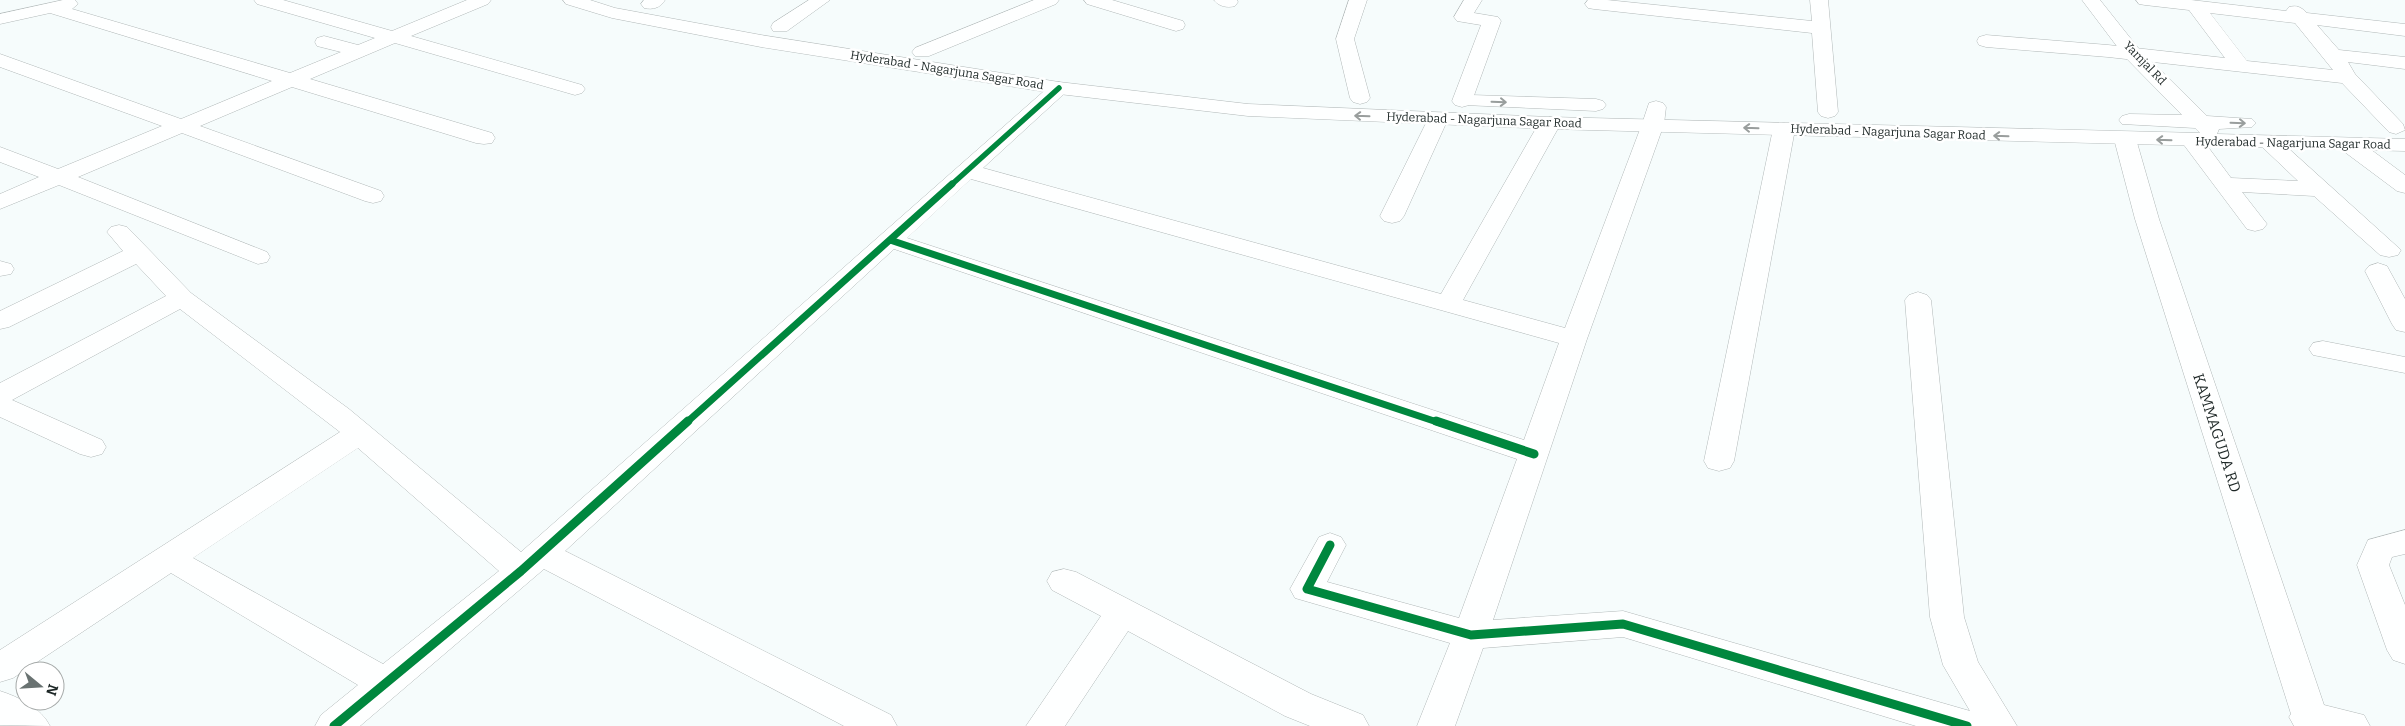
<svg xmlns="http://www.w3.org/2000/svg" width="2405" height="726" font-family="Bitter,serif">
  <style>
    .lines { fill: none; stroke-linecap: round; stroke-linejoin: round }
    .minor-casing { stroke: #b1b8b8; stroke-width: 1 }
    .major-casing { stroke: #b1b8b8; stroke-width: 1 }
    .minor { fill: #feffff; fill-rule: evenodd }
    .major { fill: #feffff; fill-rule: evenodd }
    .cycleway-far2-casing { stroke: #fff; stroke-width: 8 }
    .cycleway-far1-casing { stroke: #fff; stroke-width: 10 }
    .cycleway-casing { stroke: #fff; stroke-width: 12 }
    .cycleway-far2 { stroke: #00873e; stroke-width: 5.5 }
    .cycleway-far1 { stroke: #00873e; stroke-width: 7 }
    .cycleway { stroke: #00873e; stroke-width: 9 }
    .oneway { stroke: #999e9d }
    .labels { text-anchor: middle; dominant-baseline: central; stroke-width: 5; stroke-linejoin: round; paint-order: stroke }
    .far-street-label { font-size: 12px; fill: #1d2726; stroke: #fff }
    .street-label { font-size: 15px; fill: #1d2726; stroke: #fff }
  </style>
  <rect width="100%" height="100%" fill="#f6fcfc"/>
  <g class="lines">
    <g class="minor-casing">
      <path id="minor" d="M63,0H75L78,4L72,9L290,73L341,52L317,46L315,42L317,38L324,36L358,45L375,38L257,4L254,0H283L392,31L467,0H491L488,4L411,36L582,85L585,89L582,93L575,95L395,43L310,79L492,133L495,138L492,143L484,144L476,143L292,87L200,126L381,191L384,196L381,201L373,203L365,201L182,133L78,177L267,252L270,257L267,262L258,264L59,185L0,209V194L39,177L0,162V147L58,169L162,126L0,67V54L181,119L272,81L50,13L0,24V14Z
        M644,0H665C660,8 653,10 644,8L641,4Z
        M809,0H830L787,31H773L771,27L773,23Z
        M1034,0H1059L1056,4L929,56H915L912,52L915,48Z
        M1084,0H1112L1183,21L1185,25L1183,29L1176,31L1087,4Z
        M1214,0H1237L1238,2L1235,6C1228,8 1219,7 1214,0Z
        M1349,0H1367L1354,39L1370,98L1367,102L1360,104L1353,102L1350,98L1336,39Z
        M1464,0H1482L1474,13L1498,17L1501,21L1472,101L1469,105L1462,107L1455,105L1452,101L1481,25L1457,21L1454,17Z
        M1588,0H1607L1812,21L1810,0H1828L1838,112L1835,116L1828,118L1821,116L1818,112L1812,33L1594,9L1588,8L1585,4Z
        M2136,0H2191L2286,11L2289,7C2297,5 2301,7 2307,13L2405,24V36L2317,25L2339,50L2405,57V69L2348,62L2355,74L2403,124L2405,130L2396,134L2389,132L2342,83L2108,57L1986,47L1979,45L1977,41L1979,37L1986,35L2108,45L2225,58L2189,10L2145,5L2139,4ZM2210,13L2295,23L2333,70L2247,61Z
        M1059,82L1066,84L1069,88L1066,92L983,168L1441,294L1539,123L1543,119L1550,117L1557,119L1561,123L1463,300L1565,328L1642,124L1649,103L1656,101L1663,103L1666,107L1664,124L1587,339L1493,620L1623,611L1970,711L1943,665L1930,617L1905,300L1909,295L1918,292L1927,295L1931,300L1964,617L1978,662L2017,726H1916L1623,637L1483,648L1455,726H1417L1450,643L1295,598L1290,589L1319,537L1330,533L1341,537L1346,545L1327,582L1459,618L1517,459L894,249L565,551L891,715L897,726H844L544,569L360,726H315L321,715L358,685L171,573L13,678L0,682V650L340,432L180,309L12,400L102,440L106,447L102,454L91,457L80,454L0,417V383L166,296L136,264L9,327L0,329V311L123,251L107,232L111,227L119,225L127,227L191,293L349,409L521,552L1052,84ZM971,179L1559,343L1524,440L907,238ZM358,448L499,571L383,664L193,558Z
        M1438,113L1445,115L1448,119L1404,216L1400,221L1392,223L1384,221L1380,216L1428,119L1431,115Z
        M1784,123L1791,125L1795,129L1734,461L1730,468L1719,471L1708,468L1704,461L1773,129L1777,125Z
        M2125,133L2133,134L2136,139L2159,219L2324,705L2364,715L2370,726H2294L2289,717L2291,714L2135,219L2114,139L2117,134Z
        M2192,135L2200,136L2231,178L2298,181L2258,143L2261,138L2269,137L2277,138L2401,250L2398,255L2389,257L2380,255L2314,196L2242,192L2267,224L2263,229L2255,231L2247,229L2181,141L2184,136Z
        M2350,139L2358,140L2405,175V193L2397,191L2342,150L2339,145L2342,140Z
        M0,261L11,264L14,269L11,274L0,276Z
        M2378,263L2387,266L2405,299V332L2396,330L2392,324L2365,271L2369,266Z
        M2323,341L2405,357V373L2313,355L2309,349L2313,343Z
        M2405,530V554L2392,557L2389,565L2405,605V664L2393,660L2387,650L2357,565L2368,540Z
        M1064,569L1076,572L1311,694L1363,715L1369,726H1310L1285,716L1128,631L1065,726H1026L1101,616L1052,590L1047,581L1052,572Z
        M0,691C19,697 41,708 50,726L0,725Z"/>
    </g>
    <g class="major-casing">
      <path id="major" d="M563,0H590L615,8L761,35L1059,82L1248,104L1550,117L2200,133L2195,128L2122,124L2119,120L2122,116L2129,114L2182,115L2125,57L2082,0H2100L2139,49L2207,116L2252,119L2256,123L2252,127L2219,129L2217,134L2405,139V151L1550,129L1248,116L1059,94L761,47L612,18L566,4Z
        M1471,95L1596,99L1603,101L1606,105L1603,109L1596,111L1464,105L1461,101L1464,97Z"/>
    </g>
    <use href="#minor" class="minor"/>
    <use href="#major" class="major"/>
    <g class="cycleway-far2-casing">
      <path id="cycleway-far2" d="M950,186L1059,88"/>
    </g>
    <g class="cycleway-far1-casing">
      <path id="cycleway-far1" d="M890,240L1440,423
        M686,423L952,184"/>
    </g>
    <g class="cycleway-casing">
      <path id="cycleway" d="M1436,421L1534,454
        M1330,545L1307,589L1471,635L1623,624L1967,726
        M334,726L521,571L688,421"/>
    </g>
    <use href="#cycleway-far2" class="cycleway-far2"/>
    <use href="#cycleway-far1" class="cycleway-far1"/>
    <use href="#cycleway" class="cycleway"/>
  </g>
  <defs><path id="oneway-shaft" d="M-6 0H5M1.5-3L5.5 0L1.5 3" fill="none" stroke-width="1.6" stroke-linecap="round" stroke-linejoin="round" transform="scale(1.25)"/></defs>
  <g class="oneway">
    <use href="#oneway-shaft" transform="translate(1499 102) rotate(2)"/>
    <use href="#oneway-shaft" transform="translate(1362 116) rotate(-178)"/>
    <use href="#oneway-shaft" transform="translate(2238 123) rotate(2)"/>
    <use href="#oneway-shaft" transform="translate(1751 128) rotate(-178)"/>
    <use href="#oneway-shaft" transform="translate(2001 136) rotate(-178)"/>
    <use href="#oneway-shaft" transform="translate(2164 140) rotate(-178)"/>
  </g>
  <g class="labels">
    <g class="far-street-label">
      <text transform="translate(2145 63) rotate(46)">Yamjal Rd</text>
      <text transform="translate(947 70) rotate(9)">Hyderabad - Nagarjuna Sagar Road</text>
      <text transform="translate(1484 120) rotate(2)">Hyderabad - Nagarjuna Sagar Road</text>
      <text transform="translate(1888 132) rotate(2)">Hyderabad - Nagarjuna Sagar Road</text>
      <text transform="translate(2293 143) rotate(1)">Hyderabad - Nagarjuna Sagar Road</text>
    </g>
    <g class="street-label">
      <text transform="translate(2217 433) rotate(72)">KAMMAGUDA RD</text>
    </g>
  </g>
  <g transform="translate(40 686) rotate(108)"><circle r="24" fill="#ffffff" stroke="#a5a9a8"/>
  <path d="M0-4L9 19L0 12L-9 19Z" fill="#697271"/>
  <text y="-8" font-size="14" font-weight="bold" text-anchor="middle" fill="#1d2726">N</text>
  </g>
</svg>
